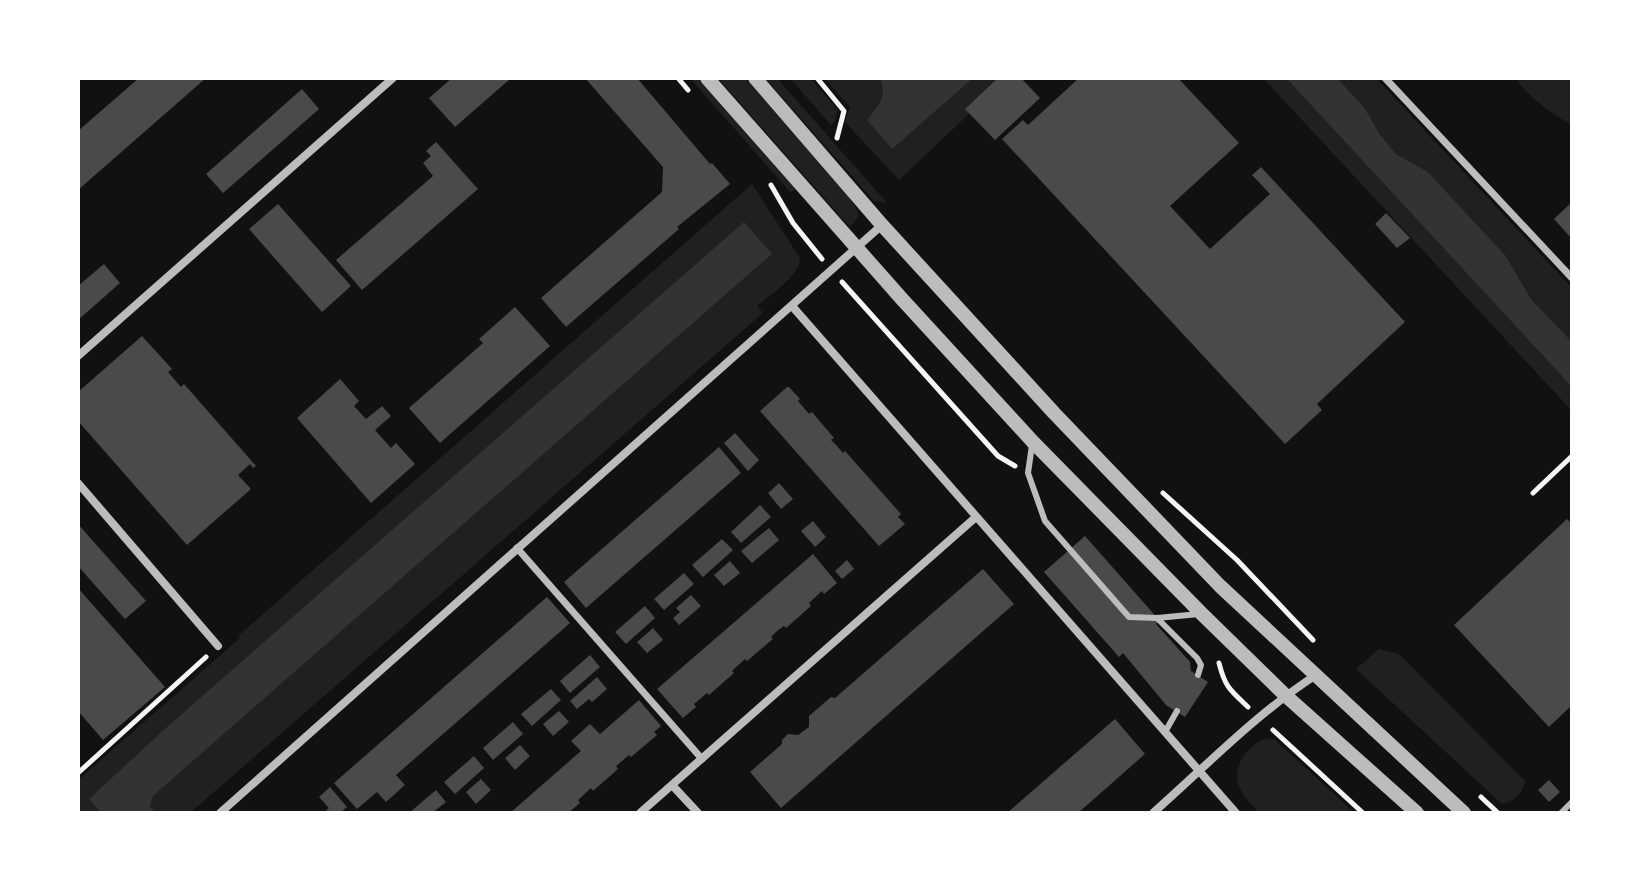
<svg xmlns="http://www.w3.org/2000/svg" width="1650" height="891" font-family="'Public Sans',sans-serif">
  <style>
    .green { fill: #202020 }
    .water { fill: #333 }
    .building { fill: #4a4a4a }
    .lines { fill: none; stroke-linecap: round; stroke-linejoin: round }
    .path { stroke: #f5f5f5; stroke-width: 5 }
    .service { stroke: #bcbcbc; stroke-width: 6 }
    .pedestrian { stroke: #bcbcbc; stroke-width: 7 }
    .minor { stroke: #bcbcbc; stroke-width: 8 }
    .tertiary { stroke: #bcbcbc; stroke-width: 14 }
  </style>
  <rect width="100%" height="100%" fill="#111"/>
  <path class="green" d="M690,78H698L795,189L791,193Z
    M718,78H745L849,196L848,197L855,206L859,216L850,227Z
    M765,78H777L887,203L874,201Z
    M790,78H810L838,110L834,122L831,125Z
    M824,78H880C888,99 879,105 867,120L892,148L973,78H998L970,113L899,180L845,122L850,107Z
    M1263,78H1286L1572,387V411Z
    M1337,78H1376L1572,288V342L1531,299L1505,255L1428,172L1396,154L1379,133L1364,107Z
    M1515,78H1572V125C1550,113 1530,98 1515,78Z
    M752,184L800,258C800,276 770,295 757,306L763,313L190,813H156L150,806L153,796L771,255L89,799L101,813H78V780L240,638L238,636Z
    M1379,649L1399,654L1525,781C1523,794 1515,800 1502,804L1356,669Z
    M1266,738L1275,740L1355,813H1259C1252,805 1243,797 1239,786C1232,765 1247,746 1266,738Z"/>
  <path class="water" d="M880,78H973L892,149L867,120C878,106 888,97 880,78Z
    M1286,78H1337L1364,107L1379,133L1396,154L1428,172L1505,255L1531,299L1572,342V387Z
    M744,222L772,254L153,796L150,806L156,813H101L89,799L167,727Z"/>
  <path class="building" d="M139,78H206L78,190V131Z
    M452,78H511L455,127L429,98Z
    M585,78H637L710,164L712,163L730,184L677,227L679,229L566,327L541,298L662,192L663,167Z
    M998,78H1021L1040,98L995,140L965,109Z
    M1079,78H1178L1239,143L1170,206L1210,249L1270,194L1252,175L1261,167L1405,322L1317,404L1322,410L1285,444L1002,139L1023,120L1028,125Z
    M302,89L319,109L223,193L206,174Z
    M436,142L478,189L362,290L336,260L433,176L423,163L431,156L426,151Z
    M1572,202V239L1554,219Z
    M278,204L351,286L322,312L249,229Z
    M1386,213L1410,238L1397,248L1375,224Z
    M104,264L120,283L78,320V286Z
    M515,307L550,346L440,443L409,408L483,343L479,339Z
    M142,336L172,369L168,372L181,387L184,384L256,466L253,468L250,464L238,475L251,489L187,545L78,421V392Z
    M340,379L359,401L354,406L366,419L382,406L391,416L375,430L391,448L396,443L415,464L371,503L297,418Z
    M787,387H789L800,399L798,401L809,414L812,412L834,438L831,440L837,446L843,453L845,451L901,514L898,517L905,524L879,546L760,411Z
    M735,433L759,460L748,471L724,443Z
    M719,447L741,473L586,608L564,582Z
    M779,483L793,499L781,509L768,493Z
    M760,505L771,517L741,543L731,532Z
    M1567,519L1572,524V705L1549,727L1454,625Z
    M813,521L826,537L815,547L801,531Z
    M78,524L146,601L125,619L78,566Z
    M769,528L779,540L752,563L741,551Z
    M1085,536L1160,621L1156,624L1190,662L1191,671L1208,682L1185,717L1166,705L1123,653L1119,657L1044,572Z
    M722,539L733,550L703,577L692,565Z
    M813,554L837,583L824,594L822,591L809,603L811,606L786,628L784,626L777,631L771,637L773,639L747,661L745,659L732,671L734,673L709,695L707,693L694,704L696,707L683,718L681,716L657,689Z
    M847,560L854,569L842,579L835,571Z
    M730,561L740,573L724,586L714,575Z
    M983,569L1014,604L781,808L750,772L782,744V740L788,734L798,735L809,727V716L831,697L835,698Z
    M684,573L694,584L664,610L654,599Z
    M78,588L165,687L103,740L78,711Z
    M691,595L701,606L679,625L673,618L680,612L676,608Z
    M547,597L570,623L396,775L405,785L386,802L377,792L357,809L334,783Z
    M645,606L655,618L626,644L615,632Z
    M653,628L663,640L647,653L637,642Z
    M590,655L600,667L570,693L560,681Z
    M597,677L607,689L592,702L589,699L577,709L570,701Z
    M551,689L561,700L532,726L521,714Z
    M639,700L661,726L654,732L657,735L631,757L629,755L616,766L618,769L593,791L591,788L578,800L580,803L568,813H510L581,751L571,741L590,724L600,734Z
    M559,711L569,722L553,736L543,724Z
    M1115,719L1145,754L1078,813H1007Z
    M513,722L523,734L493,760L483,748Z
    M520,745L530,756L515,770L505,758Z
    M474,756L484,768L455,794L444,782Z
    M481,779L491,790L476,804L466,792Z
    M1549,780L1560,792L1549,802L1538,790Z
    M330,787L347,807L340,813H323L329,808L319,797Z
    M436,790L446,802L432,813H409Z"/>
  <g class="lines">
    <path class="path" d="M678,78L688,90
      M817,78L844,111L837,138
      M771,185L793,223L822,259
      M842,282L998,456L1015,466
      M1163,493L1237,560L1313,640
      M1533,493L1572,456
      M1219,663C1225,687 1230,690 1248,707
      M1273,730L1363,813
      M78,773L206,657
      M1481,797L1498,813"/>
    <path class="service" d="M1032,445L1028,473L1045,521L1129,617L1157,618L1199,614
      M1157,618L1197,658L1201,665L1198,675
      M1165,732L1177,711
      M1561,813L1572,802"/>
    <path class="pedestrian" d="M1385,78L1572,278
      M517,548L702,759"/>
    <path class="minor" d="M792,306L1236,813
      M78,356L393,78
      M78,483L218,646
      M672,785L698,813
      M220,813L882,225
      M640,813L976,517
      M1153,813C1206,766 1256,714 1316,675"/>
    <path class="tertiary" d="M707,78L901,298L1033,442L1202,614L1285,695L1417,813
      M755,78L882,225L1054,413L1220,586L1464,813"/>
  </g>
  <rect width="1650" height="891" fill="none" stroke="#ffffff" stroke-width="160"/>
</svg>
